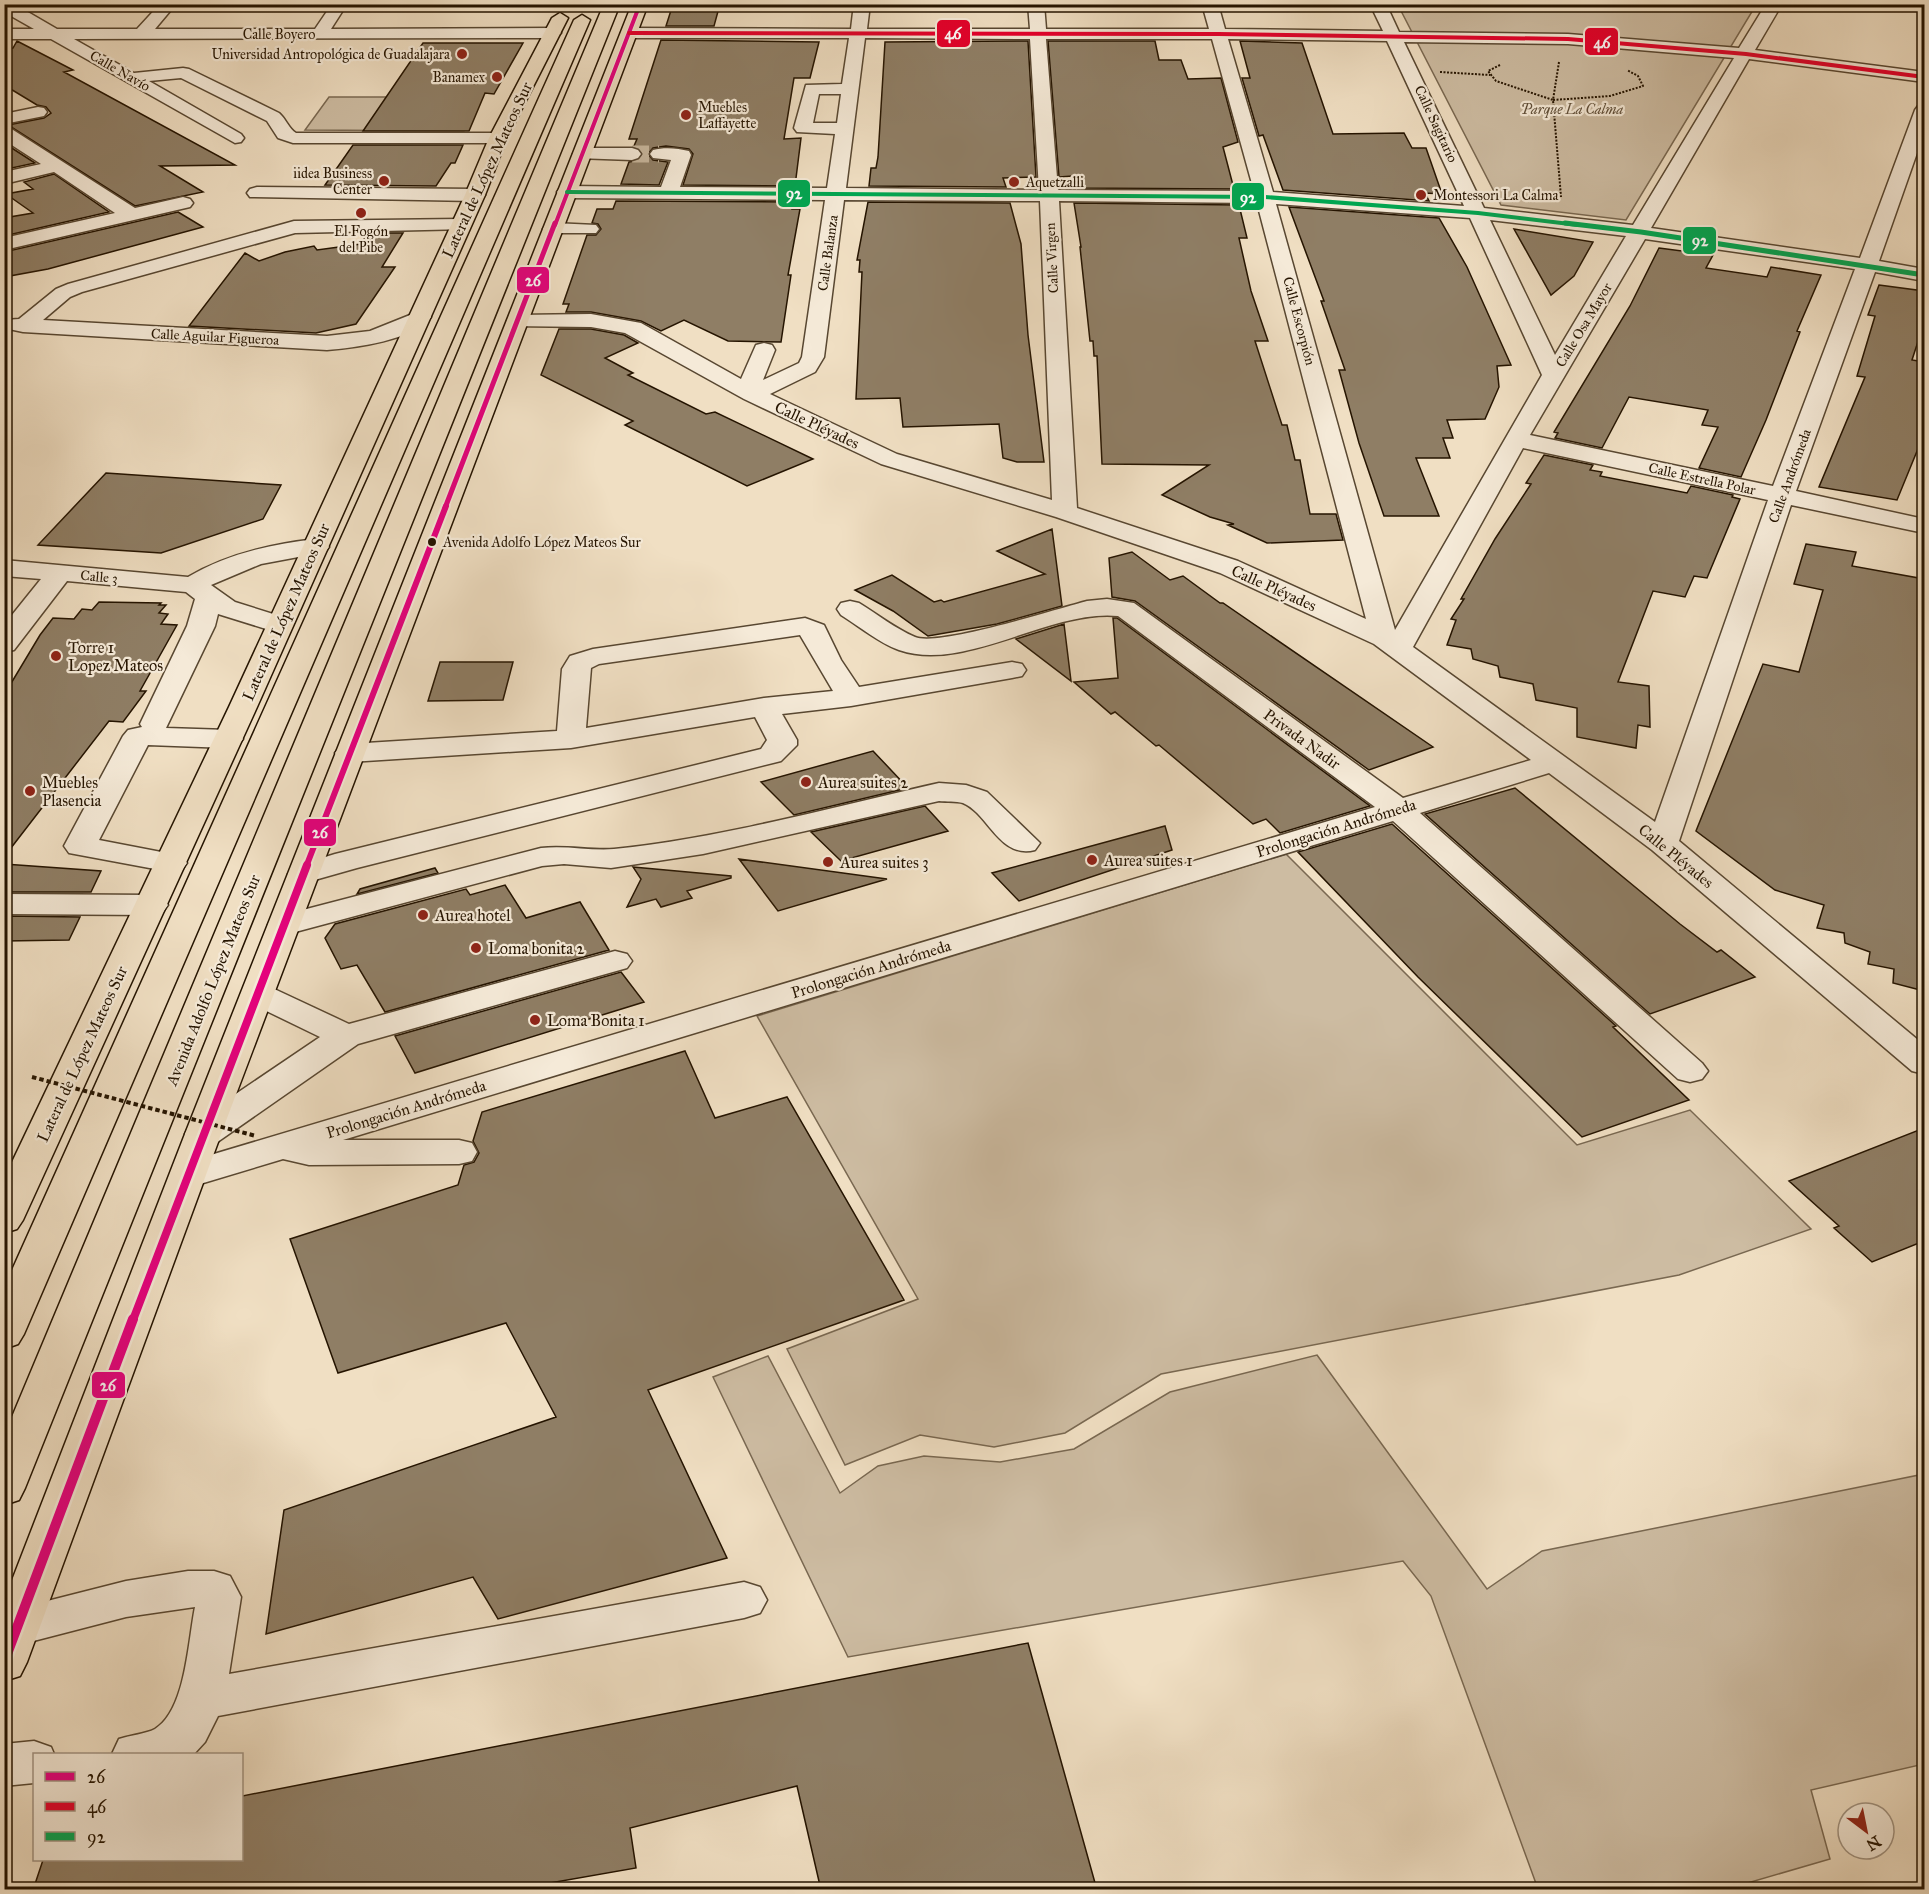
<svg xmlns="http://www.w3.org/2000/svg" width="1929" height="1894" font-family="'IM FELL Great Primer',serif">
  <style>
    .green { fill: #cdbca2; stroke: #796851; stroke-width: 1.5 }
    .building { fill: #8f7e65; stroke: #251400; stroke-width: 1.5 }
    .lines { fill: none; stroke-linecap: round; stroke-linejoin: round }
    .minor-tunnel { stroke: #c7b69c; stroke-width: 17; stroke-dasharray: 17 9; stroke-linecap: butt }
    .minor-casing { stroke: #584731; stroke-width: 3 }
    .major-casing { stroke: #251400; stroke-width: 3 }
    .path { stroke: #251400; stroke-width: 2; stroke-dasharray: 2 1.5; stroke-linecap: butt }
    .minor { fill: #f5ead8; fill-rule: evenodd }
    .major { fill: #f0dfc3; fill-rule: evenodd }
    .path-bridge { stroke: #251400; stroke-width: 4; stroke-dasharray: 4.5 3; stroke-linecap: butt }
    .bus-1-far4-casing { stroke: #f5ead8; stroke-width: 6 }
    .bus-1-far3-casing { stroke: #f5ead8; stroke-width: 8 }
    .bus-1-far2-casing { stroke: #f5ead8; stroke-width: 10 }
    .bus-1-far1-casing { stroke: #f5ead8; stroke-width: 13 }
    .bus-1-casing { stroke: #f5ead8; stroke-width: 15 }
    .bus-2-casing { stroke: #f5ead8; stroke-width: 6 }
    .bus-3-far1-casing { stroke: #f5ead8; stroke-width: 6 }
    .bus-3-casing { stroke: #f5ead8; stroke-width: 8 }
    .bus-1-far4 { stroke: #e5007d; stroke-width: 4 }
    .bus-1-far3 { stroke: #e5007d; stroke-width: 5 }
    .bus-1-far2 { stroke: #e5007d; stroke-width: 6 }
    .bus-1-far1 { stroke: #e5007d; stroke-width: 8 }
    .bus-1 { stroke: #e5007d; stroke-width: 10 }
    .bus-2 { stroke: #e4002b; stroke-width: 4 }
    .bus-3-far1 { stroke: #00a651; stroke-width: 4 }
    .bus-3 { stroke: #00a651; stroke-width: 5 }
    .poi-dot { fill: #8f2418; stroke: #f5ead8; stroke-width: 2 }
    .bus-dot { fill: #251400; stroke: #f5ead8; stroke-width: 2 }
    .labels { text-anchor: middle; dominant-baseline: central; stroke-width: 4.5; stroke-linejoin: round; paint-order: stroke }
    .far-street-label { font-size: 14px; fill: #251400; stroke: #f5ead8 }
    .far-poi-label { font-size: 14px; fill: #251400; stroke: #f5ead8; text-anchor: end }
    .far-park-label { font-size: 14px; font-style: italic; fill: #604f39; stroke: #f5ead8 }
    .bus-label { font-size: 14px; fill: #251400; stroke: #f5ead8; text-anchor: start }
    .street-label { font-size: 16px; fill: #251400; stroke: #f5ead8 }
    .poi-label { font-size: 16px; fill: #251400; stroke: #f5ead8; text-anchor: start }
    .line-badge { stroke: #f5ead8; stroke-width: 2 }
    .badge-label { font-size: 16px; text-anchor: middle; font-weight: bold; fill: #fff }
  </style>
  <rect width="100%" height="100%" fill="#f0dfc3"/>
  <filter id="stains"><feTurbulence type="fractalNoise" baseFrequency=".00333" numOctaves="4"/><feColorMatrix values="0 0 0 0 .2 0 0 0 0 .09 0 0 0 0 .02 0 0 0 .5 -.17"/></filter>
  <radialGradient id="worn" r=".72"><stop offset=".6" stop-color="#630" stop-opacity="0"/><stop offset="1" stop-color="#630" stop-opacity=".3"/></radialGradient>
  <path class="green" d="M1398,5H1756L1626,220L1501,205Z
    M329,97H483L464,131L305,130Z
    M1286,854L1577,1145L1690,1110L1811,1229L1679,1275L1161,1374L1065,1433L994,1447L920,1435L845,1465L787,1349L918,1299L757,1016Z
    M1317,1355L1487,1589L1542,1551L1924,1474V1764L1811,1790L1830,1859L1727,1889H1538L1431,1596L1403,1561L848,1657L713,1377L768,1356L840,1493L878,1466L924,1456L1000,1462L1074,1449L1170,1392Z"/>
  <path class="building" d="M673,4H720L714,26H666Z
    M661,40L819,42L810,78H794L784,139L801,138L795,186L683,185L693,154L689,149L666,146L653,148L648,154L653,160L668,162L659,185L621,184L629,162L639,160L643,154L640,149L634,146L637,139H629Z
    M17,41L73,70L64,72L235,165L160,166L203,192L135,206L8,125L44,118L51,113L46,107L37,105L4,85V49L13,48Z
    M1028,41L1036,177L1003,178L1006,187L869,186L871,168H876L878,157L885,42Z
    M1048,41H1155L1159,60H1181L1188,79L1221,78L1238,142L1223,147L1234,189L1072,188V176L1059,177Z
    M1240,41L1302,43L1333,134L1404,133L1412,148H1426L1442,194L1425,193L1429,201L1283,190L1263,135L1259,136L1242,78H1250Z
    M423,43H523L494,94L485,93L469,131H363Z
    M4,143L35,163L7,169L4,168Z
    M353,145H463L455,163H451L436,186L325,185Z
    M54,174L109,212L4,236V218L33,213L6,194L33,189L24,182Z
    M616,201L793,202L792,209H800L788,275H791L781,342L728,341L684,320L661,331L641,321L591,312H566L569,304H563L587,235H596L601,229L598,224L592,223L597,209H613Z
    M868,202L1010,203L1021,244L1028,335L1044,462H1017L1003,458L999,424L903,427L900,398L856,399L862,272H859L860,260H857Z
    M1074,203L1239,205L1247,238H1239L1251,291L1268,341H1255L1282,425H1287L1295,460H1300L1310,514H1336L1343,540L1267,543L1228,525L1234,524L1210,517L1162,495L1209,465L1102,464L1097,356H1094L1093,341H1090L1080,247H1081Z
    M1289,207L1439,218L1467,267L1511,365L1497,366L1499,387L1485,419L1447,420L1453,438H1443L1450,458H1416L1439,516H1384L1359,443L1339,370H1345L1321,301H1324Z
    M178,212L203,227L48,269L4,277V252Z
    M1514,229L1593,242L1574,276L1551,295Z
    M384,233H403L382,267H395L356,324L316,333L189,326L245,253L259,261L285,252L314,246L317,250L361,244L365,237Z
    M1659,248L1713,255L1706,268L1767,277L1771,267L1821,275L1797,331L1800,332L1766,420L1741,477L1699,468L1718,427L1702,425L1708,410L1629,397L1602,448L1555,438L1558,433L1554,432L1630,306Z
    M1879,285L1924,291V323L1912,360L1924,362V434L1897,500L1819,487L1865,377L1857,376L1875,316L1868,315Z
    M559,329H591L624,335L638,343L605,358L633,373L628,375L706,414L715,412L813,459L747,486L625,425L633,421L541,375Z
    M1544,455L1593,465L1590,470L1602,472L1600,476L1687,493L1691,486L1733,495L1732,497L1740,499L1707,578L1694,576L1685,597L1653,591L1618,682L1649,686L1650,727L1638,725L1636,748L1577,737V708L1536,700L1533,684L1500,677L1498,666L1473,659L1471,649L1447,645L1456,620L1451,619L1464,599H1461L1495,539L1531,484L1526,483Z
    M106,473L281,485L263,519L161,553L38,545Z
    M1052,529L1062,606L997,624L928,636L893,611L855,590L892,575L934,602L941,600L944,602L1045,574L997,551Z
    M1806,544L1856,552L1852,566L1924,579V991L1893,983L1894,969L1868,964L1870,952L1845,943L1844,933L1817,928L1824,905L1775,890L1696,831L1763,664L1799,672L1823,590L1794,584Z
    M1132,552L1170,580L1183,576L1220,603H1223L1433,747L1369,770L1135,601L1112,597L1109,558Z
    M99,602L161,603L159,605H166L159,613L168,614L161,624L177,625L140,691H146L123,722L109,721L4,857V695L40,635L53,618L74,619L82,609L92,610Z
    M1113,618H1117L1370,806L1280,833L1266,819L1253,824L1159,745L1156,746L1115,712L1111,714L1074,682L1118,678Z
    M1064,624L1071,681L1016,639Z
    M440,662H513L503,700L428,701Z
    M873,751L908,788L794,815L761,782Z
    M1515,788L1680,924L1717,952L1721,950L1755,977L1650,1014L1425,814Z
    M925,806L948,831L841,861L811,832Z
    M1392,824L1616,1026L1613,1027L1689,1100L1582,1137L1418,977L1298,852Z
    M1165,826L1172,850L1019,901L992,873Z
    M739,859L887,879L778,911Z
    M4,864L101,871L91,892H4Z
    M633,867L731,876V878L687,891L692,898L661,907L656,899L627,907L641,879Z
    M435,868L438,873L357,894L360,889Z
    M505,885L526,918L580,902L609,950L385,1012L357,965L341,969L325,938L335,924L466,889L470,895Z
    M4,916L80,917L69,940L4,941Z
    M621,972L644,1002L415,1073L395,1036Z
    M685,1051L715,1118L787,1097L904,1300L648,1390L727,1558L498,1619L473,1577L266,1634L284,1510L556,1417L506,1323L338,1373L290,1239L458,1185L464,1165L474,1162L479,1153L473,1141L482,1112Z
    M1924,1128V1241L1872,1262L1834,1228L1839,1226L1789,1181Z
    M1028,1643L1097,1890H821L797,1786L630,1828L636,1868L510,1890H33L43,1860H242V1796Z"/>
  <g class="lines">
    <path class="minor-tunnel" d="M632,154H659"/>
    <g class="minor-casing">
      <path id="minor" d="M4,4H14L57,29H137L160,4H176L155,29H315L332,4H347L331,29L553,28L561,33L553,38L74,39L134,73L183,68L189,69L279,113C286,119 289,129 296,133H498L504,134L507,138L504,142L498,143H293L278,138L267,121L181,78L149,81L241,134L244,138L241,142L235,143L51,39H4V29H34L4,12Z
        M854,4H870L867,29H1030L1028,4H1044L1046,29H1209L1202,4H1218L1225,29L1383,31L1370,4H1386L1399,32L1568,34L1739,48L1766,4H1782L1755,50L1924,72V82L1749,59L1651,228L1860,258L1915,110L1918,106L1924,105V133L1879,261L1924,269V281L1875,272L1796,491L1924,519V533L1791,505L1679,841L1924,1045V1074L1912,1071L1652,850L1549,773L1420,813L1702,1063L1708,1071L1702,1079L1690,1082L1678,1079L1393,821L343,1140H459L472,1143L477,1152L472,1161L459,1164L309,1165L283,1159L190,1187L177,1183L171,1174L177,1165L1375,807L1118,616C1050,609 965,673 899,650C879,643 859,626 841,615L837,609L841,603L850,601L859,603C877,614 896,629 915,637C939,647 1056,609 1087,601L1107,599L1134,603L1403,798L1531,760L1374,644L1220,573L1056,517L881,464L744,399L625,333L591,327L510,326L507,321L510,316L518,315L591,314L641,323L741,379L756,345L764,343L772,345L775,350L763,380L799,363L802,357L825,200L567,198L560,196L557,192L560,188L567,186L661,187L671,160L653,158L650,154L653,150C664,147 677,148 689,151L691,155L680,187L827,188L835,134L797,132L794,128L806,85L842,84L849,38H629L621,33L629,28L851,29ZM865,38L1030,39L1039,190L846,188ZM1046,39H1212L1254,191L1058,190ZM1228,39L1387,41L1464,206L1273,192ZM1404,42L1568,44L1734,58L1633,225L1484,208ZM819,94H841L837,123H813ZM844,200L1040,201L1052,500L897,454L770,394L815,372L824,357ZM1059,201L1257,203L1366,619L1238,561L1077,508ZM1276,204L1470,218L1542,375L1395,630ZM1490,220L1626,236L1555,355ZM1645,239L1855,269L1773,486L1530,435ZM1523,448L1768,500L1655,822L1413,647Z
        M38,107L44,108L47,112L44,116L4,124V114Z
        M4,127L10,128L135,208L183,197L190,199L193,203L190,207L4,250V238L115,213L54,172L4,184V172L41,164L4,140Z
        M582,148H632L638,150L641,154L638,158L632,160L576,158L573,154L576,150Z
        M257,187L475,189L482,191L485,195L482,199L475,201L250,197L247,193L250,189Z
        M461,219L468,221L471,225L468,229L295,233L82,292L70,297L43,320L327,336L370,331L420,311L428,312L431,317C415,340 354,348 327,350L23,332L4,328L5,320L19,319L56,289L68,284L294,221Z
        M553,223L596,225L599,229L596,233H546L543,229L546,225Z
        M316,539L325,542L329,547L325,552L261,564L211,585L235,602L289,619L293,625L289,631L279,633L218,614L215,626L166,728L228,730L238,733L243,739L238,745L228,748L148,745L99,840L182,856L187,863L182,870L171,872L69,853L64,846L123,736L128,730L142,727L140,724L187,626L195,599L186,592L67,581L14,650L4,652V625L41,579L4,576V560L188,577C227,554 271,544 316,539Z
        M805,618L824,625L841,660L859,687L1012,662L1022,664L1026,670L1022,676L1012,678L851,706L782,714L797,740V745L781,761L357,868L304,883L293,881L288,874L293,867L335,854L761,749L767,740L755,717L571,748L350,762L340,759L335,753L340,747L350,744L557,731L562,669L570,656L593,649ZM800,635L833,691L764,698L586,728L591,668L599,664Z
        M939,783L966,785L987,792L1040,843L1035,850C999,859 989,814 963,803C956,801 946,802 939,801L703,854L611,868L564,864L542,866L284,935L272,932L268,925L272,918L541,848C566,845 591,851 614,849C722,838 832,807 939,783Z
        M4,894L152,895L163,898L168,905L163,912L152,915L4,914Z
        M615,951L627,954L632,961L627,968L358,1044L216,1143L203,1146L190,1143L185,1134L190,1125L320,1037L246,1001L241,994L246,987L258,984L270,987L349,1024Z
        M188,1571H214L230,1576L241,1597L229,1674L744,1582L760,1587L767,1600L760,1613L744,1618L218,1716L205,1742L194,1754H112L119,1739C130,1735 146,1734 155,1729C186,1710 188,1641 195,1607L126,1617L18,1645L4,1640V1612L126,1581Z
        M34,1741L51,1747L54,1754H34V1783L4,1786V1744Z"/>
    </g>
    <g class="major-casing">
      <path id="major" d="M604,4H620L25,1488L19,1500L4,1505V1436Z
        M632,4H648L221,1134L27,1662L20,1676L4,1681V1601L185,1134Z
        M560,13L568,18L507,138L485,195L257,707L23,1220L17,1229L4,1233V1179L229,707L465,195L489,138L552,18Z
        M582,15L590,20L24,1334L18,1344L4,1349V1288L574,20Z"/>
    </g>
    <path class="path" d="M1559,62L1553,100L1610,96L1643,86L1638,76L1627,70
      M1500,65L1488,71L1496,81L1553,100L1561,197
      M1440,72L1490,75"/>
    <use href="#minor" class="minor"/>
    <use href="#major" class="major"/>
    <path class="path-bridge" d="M32,1077L256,1136"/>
    <g class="bus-1-far4-casing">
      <path id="bus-1-far4" d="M555,225L640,4"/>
    </g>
    <g class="bus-1-far3-casing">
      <path id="bus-1-far3" d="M445,508L555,223"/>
    </g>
    <g class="bus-1-far2-casing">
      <path id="bus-1-far2" d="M306,867L446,506"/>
    </g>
    <g class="bus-1-far1-casing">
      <path id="bus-1-far1" d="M133,1320L307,865"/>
    </g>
    <g class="bus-1-casing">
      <path id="bus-1" d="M4,1662L133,1319"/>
    </g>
    <g class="bus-2-casing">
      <path id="bus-2" d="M629,33L1218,34L1568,39L1746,54L1924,77"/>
    </g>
    <g class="bus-3-far1-casing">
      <path id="bus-3-far1" d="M567,192L1265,197L1478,213L1578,225"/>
    </g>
    <g class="bus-3-casing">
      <path id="bus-3" d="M1565,223L1641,232L1924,275"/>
    </g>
    <use href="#bus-1-far4" class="bus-1-far4"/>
    <use href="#bus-1-far3" class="bus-1-far3"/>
    <use href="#bus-1-far2" class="bus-1-far2"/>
    <use href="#bus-1-far1" class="bus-1-far1"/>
    <use href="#bus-1" class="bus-1"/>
    <use href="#bus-2" class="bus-2"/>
    <use href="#bus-3-far1" class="bus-3-far1"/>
    <use href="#bus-3" class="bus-3"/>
  </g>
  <g class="poi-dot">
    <circle cx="462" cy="54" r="6"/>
    <circle cx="497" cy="77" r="6"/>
    <circle cx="686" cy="115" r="6"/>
    <circle cx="384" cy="181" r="6"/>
    <circle cx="1014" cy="182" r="6"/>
    <circle cx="1421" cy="195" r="6"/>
    <circle cx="361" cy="213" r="6"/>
    <circle cx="56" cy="656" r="6"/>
    <circle cx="806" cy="782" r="6"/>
    <circle cx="30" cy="791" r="6"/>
    <circle cx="1092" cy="860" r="6"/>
    <circle cx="828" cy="862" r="6"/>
    <circle cx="423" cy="915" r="6"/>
    <circle cx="476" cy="948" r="6"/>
    <circle cx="535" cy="1020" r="6"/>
  </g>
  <circle class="bus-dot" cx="432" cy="542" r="5"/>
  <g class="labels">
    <g class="far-street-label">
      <text x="279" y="34">Calle Boyero</text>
      <text transform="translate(120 71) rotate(30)">Calle Navío</text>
      <text transform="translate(1436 124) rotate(65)">Calle Sagitario</text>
      <text transform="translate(828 253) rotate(-82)">Calle Balanza</text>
      <text transform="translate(1052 258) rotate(-93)">Calle Virgen</text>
      <text transform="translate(1299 321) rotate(75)">Calle Escorpión</text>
      <text transform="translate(1584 325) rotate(-59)">Calle Osa Mayor</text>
      <text transform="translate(215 337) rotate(3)">Calle Aguilar Figueroa</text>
      <text transform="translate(1790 476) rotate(-70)">Calle Andrómeda</text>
      <text transform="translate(1702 479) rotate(12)">Calle Estrella Polar</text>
      <text transform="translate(99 577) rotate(5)">Calle 3</text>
    </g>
    <g class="far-poi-label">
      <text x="450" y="54">Universidad Antropológica de Guadalajara</text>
      <text x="485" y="77">Banamex</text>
      <text x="698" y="107" text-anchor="start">Muebles<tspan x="698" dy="16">Laffayette</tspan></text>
      <text x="372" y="173">iidea Business<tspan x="372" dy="16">Center</tspan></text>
      <text x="1026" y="182" text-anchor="start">Aquetzalli</text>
      <text x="1433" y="195" text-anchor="start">Montessori La Calma</text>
      <text x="361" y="231" text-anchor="middle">El Fogón<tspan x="361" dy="16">del Pibe</tspan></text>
    </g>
    <g class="far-park-label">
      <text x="1572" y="109">Parque La Calma</text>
    </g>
    <g class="bus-label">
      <text x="443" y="542">Avenida Adolfo López Mateos Sur</text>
    </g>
    <g class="street-label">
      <text transform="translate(487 170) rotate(-65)">Lateral de López Mateos Sur</text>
      <text transform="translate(817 425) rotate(25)">Calle Pléyades</text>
      <text transform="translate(1274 588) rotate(24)">Calle Pléyades</text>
      <text transform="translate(286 612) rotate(-66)">Lateral de López Mateos Sur</text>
      <text transform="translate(1302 739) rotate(36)">Privada Nadir</text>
      <text transform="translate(1336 828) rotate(-17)">Prolongación Andrómeda</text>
      <text transform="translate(1676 856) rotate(39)">Calle Pléyades</text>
      <text transform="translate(871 969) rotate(-17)">Prolongación Andrómeda</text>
      <text transform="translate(213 980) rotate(-68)">Avenida Adolfo López Mateos Sur</text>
      <text transform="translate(82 1054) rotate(-65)">Lateral de López Mateos Sur</text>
      <text transform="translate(406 1109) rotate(-17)">Prolongación Andrómeda</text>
    </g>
    <g class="poi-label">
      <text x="68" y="647">Torre 1<tspan x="68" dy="18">Lopez Mateos</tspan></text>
      <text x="42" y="782">Muebles<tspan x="42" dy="18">Plasencia</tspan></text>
      <text x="818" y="782">Aurea suites 2</text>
      <text x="1104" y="860">Aurea suites 1</text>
      <text x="840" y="862">Aurea suites 3</text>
      <text x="435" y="915">Aurea hotel</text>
      <text x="488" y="948">Loma bonita 2</text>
      <text x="547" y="1020">Loma Bonita 1</text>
    </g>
  </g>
  <g class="line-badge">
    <rect x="936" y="19" width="35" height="29" rx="6" fill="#e4002b"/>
    <rect x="1584" y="27" width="35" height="29" rx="6" fill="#e4002b"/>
    <rect x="777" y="179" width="34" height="29" rx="6" fill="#00a651"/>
    <rect x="1231" y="182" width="34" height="29" rx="6" fill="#00a651"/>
    <rect x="1682" y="226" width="35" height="29" rx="6" fill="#00a651"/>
    <rect x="516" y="266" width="34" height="28" rx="6" fill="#e5007d"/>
    <rect x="303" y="818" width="34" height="29" rx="6" fill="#e5007d"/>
    <rect x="91" y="1371" width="35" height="28" rx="6" fill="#e5007d"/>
  </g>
  <g class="badge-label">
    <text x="953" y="39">46</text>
    <text x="1602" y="48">46</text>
    <text x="794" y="199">92</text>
    <text x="1248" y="203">92</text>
    <text x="1700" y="246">92</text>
    <text x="533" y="286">26</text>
    <text x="320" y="838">26</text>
    <text x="108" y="1391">26</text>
  </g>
  <rect width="1929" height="1894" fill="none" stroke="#f0dfc3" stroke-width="24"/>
  <rect x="6" y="6" width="1917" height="1882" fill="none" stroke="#251400" stroke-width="3"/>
  <rect x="12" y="12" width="1905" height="1870" fill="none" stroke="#251400" stroke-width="1.5"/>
  <rect x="33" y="1753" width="210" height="108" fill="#f5ead8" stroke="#a29482" stroke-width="1.5"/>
  <rect x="45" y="1772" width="30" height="9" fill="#e5007d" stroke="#a29482" stroke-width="1.5"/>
  <text x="87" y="1783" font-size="18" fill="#251400">26</text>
  <rect x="45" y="1802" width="30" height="9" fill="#e4002b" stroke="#a29482" stroke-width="1.5"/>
  <text x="87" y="1813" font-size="18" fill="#251400">46</text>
  <rect x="45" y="1832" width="30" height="9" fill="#00a651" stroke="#a29482" stroke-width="1.5"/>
  <text x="87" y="1843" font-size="18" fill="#251400">92</text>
  <g transform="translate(1866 1831) rotate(148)"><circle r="28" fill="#f5ead8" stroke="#a29482" stroke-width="1.5"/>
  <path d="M0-4.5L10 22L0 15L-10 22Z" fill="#8f2418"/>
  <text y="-9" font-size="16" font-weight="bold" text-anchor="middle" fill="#251400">N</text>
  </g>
  <rect width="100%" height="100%" filter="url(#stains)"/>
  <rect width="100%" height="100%" fill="url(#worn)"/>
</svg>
